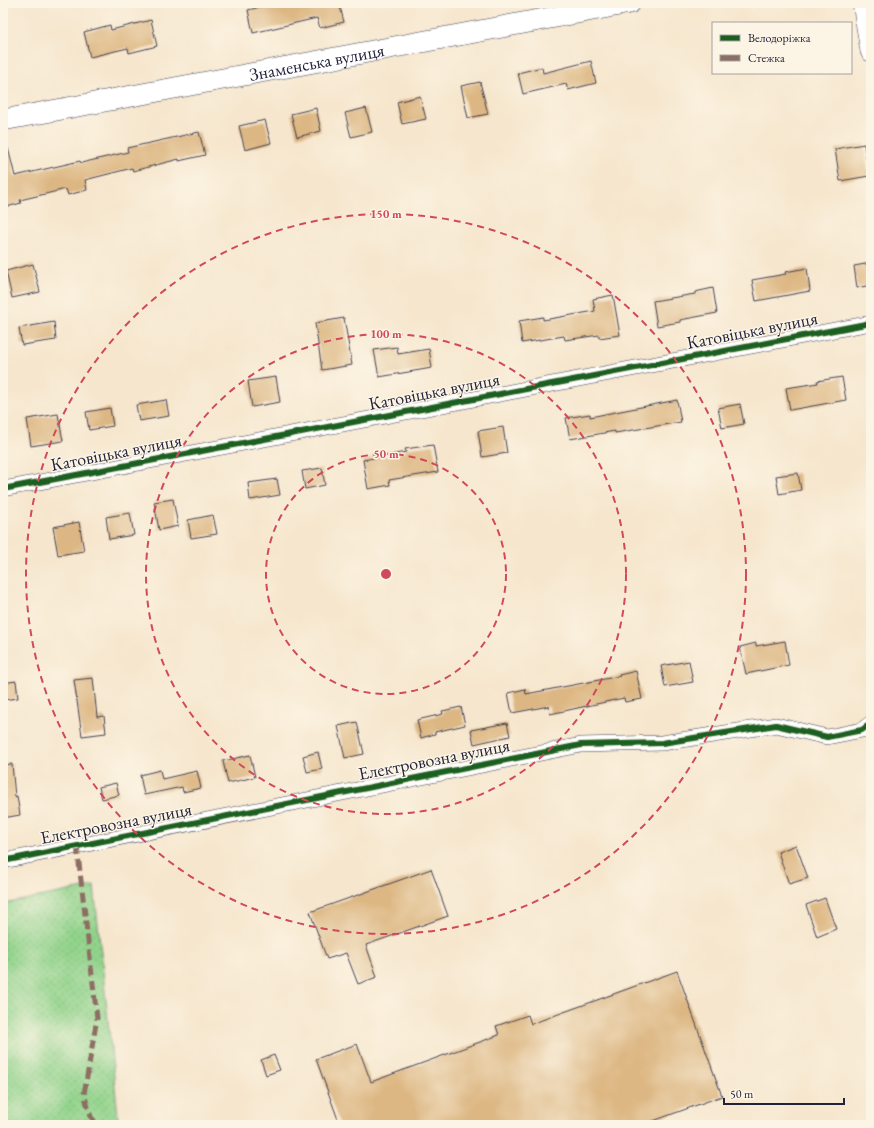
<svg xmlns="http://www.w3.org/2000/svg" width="874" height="1128" font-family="'EB Garamond',serif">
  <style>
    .grass { fill: url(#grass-dots); stroke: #5a7a63 }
    .building { fill: #ddb783 }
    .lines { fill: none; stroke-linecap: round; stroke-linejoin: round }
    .street-casing { stroke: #423f51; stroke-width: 16 }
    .secondary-casing { stroke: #423f51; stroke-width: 22 }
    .street { stroke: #fff; stroke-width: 15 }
    .secondary { stroke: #fff; stroke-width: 21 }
    .quiet { stroke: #8d6e63; stroke-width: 5; stroke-dasharray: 10 5; stroke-linecap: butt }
    .cycleway-casing { stroke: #fcf5e5; stroke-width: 8 }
    .cycleway { stroke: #1b5e20; stroke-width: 6 }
    .ring { fill: none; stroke: #d1495b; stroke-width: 2; stroke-dasharray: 7 5 }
    .labels { text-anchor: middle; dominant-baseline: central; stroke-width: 3; stroke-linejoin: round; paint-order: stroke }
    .street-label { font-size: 18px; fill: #22223b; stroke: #fcf5e5 }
    .centre { fill: #d1495b; stroke: #fcf5e5; stroke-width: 2 }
    .ring-label { font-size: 12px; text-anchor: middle; font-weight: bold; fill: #d1495b; stroke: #fcf5e5; stroke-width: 3; stroke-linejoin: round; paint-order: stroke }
  </style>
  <defs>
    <pattern id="grass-dots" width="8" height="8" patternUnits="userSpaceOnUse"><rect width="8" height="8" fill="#91d38b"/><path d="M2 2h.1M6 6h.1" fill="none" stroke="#7db579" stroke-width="1.8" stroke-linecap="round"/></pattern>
  </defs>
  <rect width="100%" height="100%" fill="#fcf5e5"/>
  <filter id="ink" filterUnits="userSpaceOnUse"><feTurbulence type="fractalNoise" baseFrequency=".025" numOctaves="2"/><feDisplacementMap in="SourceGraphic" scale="8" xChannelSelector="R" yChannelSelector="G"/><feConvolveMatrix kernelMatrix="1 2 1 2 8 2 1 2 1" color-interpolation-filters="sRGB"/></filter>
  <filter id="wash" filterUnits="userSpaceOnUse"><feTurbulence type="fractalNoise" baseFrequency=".012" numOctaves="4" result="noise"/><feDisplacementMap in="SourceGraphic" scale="16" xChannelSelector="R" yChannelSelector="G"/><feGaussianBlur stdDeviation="0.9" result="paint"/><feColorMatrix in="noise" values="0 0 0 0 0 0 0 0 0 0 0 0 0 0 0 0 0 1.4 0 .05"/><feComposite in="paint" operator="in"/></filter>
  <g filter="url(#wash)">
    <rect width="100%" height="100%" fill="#f6e6cd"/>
    <path class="grass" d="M94,886L119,1125H3V904Z"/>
    <g id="blocks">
      <path class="building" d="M277,3H339L344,22L320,28L317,18L253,33L248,10Z
        M151,20L157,46L129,53L128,48L90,57L84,32L110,25L111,30Z
        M591,61L596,83L568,90L566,84L523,94L518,73L542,67L543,73Z
        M480,82L488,114L468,118L461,86Z
        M420,96L426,119L402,124L397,102Z
        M316,108L321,131L297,137L291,114Z
        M366,108L372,132L351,137L345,113Z
        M265,120L271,143L245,150L239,126Z
        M199,132L205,155L179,161V159L133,171L132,168L85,180L87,190L68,195L66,189L20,200L21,203L3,208V149L8,148L15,176L80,161L81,163L128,152L127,148Z
        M864,144L869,176L840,181L835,149Z
        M871,263V285L857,288L854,266Z
        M33,264L40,292L12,298L6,271Z
        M807,268L810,291L756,301L752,280L786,274L785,272Z
        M713,288L717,313L680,320V322L657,326L653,301L695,294V292Z
        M613,295L620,335L599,338V335L565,340L564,336L522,343L519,321L543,317V320L595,311L593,299Z
        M344,318L352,365L322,370L315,323Z
        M54,322L56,340L22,345L19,328Z
        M397,347L398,354L429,349L432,368L379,377L374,350Z
        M276,377L280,402L252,407L248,381Z
        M842,377L846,400L790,410L786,388L818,383L817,381Z
        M166,400L169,416L139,421L136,405Z
        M677,400L681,422L615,433V431L570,439L566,418L590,414V417Z
        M740,404L744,424L722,428L718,408Z
        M110,408L113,426L89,430L86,412Z
        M58,414L63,441L31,446L27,419Z
        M503,427L507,453L482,457L478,431Z
        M433,445L438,472L389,480L390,485L368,489L363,460L406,452L405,449Z
        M322,468L325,485L305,489L302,471Z
        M798,473L801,490L779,494L776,476Z
        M277,479L280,495L250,500L248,483Z
        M173,499L178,526L159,530L154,502Z
        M130,513L134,535L109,539L106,517Z
        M213,515L217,534L191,538L188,520Z
        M79,522L84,551L58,555L53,527Z
        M785,641L789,665L746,674L740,647L756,643V646Z
        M689,661L693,682L665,687L661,666Z
        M636,671L642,699L625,702L624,698L550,714L549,706L512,713L508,693L525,689L526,694L620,676L619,675Z
        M93,678L97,717L104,716L106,733L82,736L74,680Z
        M16,681L18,698L3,700V683Z
        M461,707L465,725L435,732V734L421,738L417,720L443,714L442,711Z
        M357,722L364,754L345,758L338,726Z
        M507,723L510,736L474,744L471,730Z
        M318,752L322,769L307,772L303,756Z
        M250,755L255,777L228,783L223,761Z
        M12,764L15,797L17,796L20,815L3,818V765Z
        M160,770L162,779L197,771L201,788L183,792L182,787L144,795L140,775Z
        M116,783L119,795L102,799L99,787Z
        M796,845L808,878L789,884L778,852Z
        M431,869L448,916L366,945L377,977L358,984L346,953L327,959L310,912Z
        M825,898L836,929L817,937L806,905Z
        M677,971L722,1096L642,1125H340L316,1059L357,1044L371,1082L499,1035L496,1026L528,1015L531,1024Z
        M274,1055L280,1070L266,1075L261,1060Z"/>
    </g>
  </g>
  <g filter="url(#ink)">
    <use href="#blocks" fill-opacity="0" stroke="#423f51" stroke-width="1"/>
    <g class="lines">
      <g class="street-casing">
        <path id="street" d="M3,489L871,323
          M3,861L581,745L662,743L776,725L827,737L862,730L871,723"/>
      </g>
      <g class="secondary-casing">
        <g id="secondary">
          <path d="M863,3L871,51"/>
          <path id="s1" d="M3,120L630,3"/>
        </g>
      </g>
      <use href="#street" class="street"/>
      <use href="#secondary" class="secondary"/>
      <path class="quiet" d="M77,846L97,1018L84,1094L91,1117L98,1125"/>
      <g class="cycleway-casing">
        <path id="cycleway" d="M3,489L871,323
          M3,861L581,745L662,743L776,725L827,737L862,730L871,723"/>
      </g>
      <use href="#cycleway" class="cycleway"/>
    </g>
  </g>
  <g class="ring">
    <circle cx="386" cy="574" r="120"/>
    <circle cx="386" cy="574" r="240"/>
    <circle cx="386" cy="574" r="360"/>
  </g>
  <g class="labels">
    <g class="street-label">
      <text stroke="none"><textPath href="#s1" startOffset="319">Знаменська вулиця</textPath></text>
      <text transform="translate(752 330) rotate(-11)">Катовіцька вулиця</text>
      <text transform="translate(434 391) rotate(-11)">Катовіцька вулиця</text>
      <text transform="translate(116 452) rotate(-11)">Катовіцька вулиця</text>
      <text transform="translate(434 759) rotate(-11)">Електровозна вулиця</text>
      <text transform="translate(116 823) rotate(-11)">Електровозна вулиця</text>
    </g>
  </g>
  <circle cx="386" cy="574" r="6" class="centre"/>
  <g class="ring-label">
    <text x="386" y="218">150 m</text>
    <text x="386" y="338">100 m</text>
    <text x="386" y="458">50 m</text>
  </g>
  <rect width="874" height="1128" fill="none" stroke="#fcf5e5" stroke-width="16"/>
  <rect x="712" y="22" width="140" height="52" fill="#fcf5e5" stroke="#a5a1a1"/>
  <rect x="720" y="35" width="20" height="6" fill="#1b5e20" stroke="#a5a1a1"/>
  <text x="748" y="42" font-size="12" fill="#22223b">Велодоріжка</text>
  <rect x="720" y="55" width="20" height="6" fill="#8d6e63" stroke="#a5a1a1"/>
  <text x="748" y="62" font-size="12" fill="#22223b">Стежка</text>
  <path d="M724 1098v6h120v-6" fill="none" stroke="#22223b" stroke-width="2"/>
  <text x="730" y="1098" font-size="12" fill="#22223b" stroke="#fcf5e5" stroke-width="3" paint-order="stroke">50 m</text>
</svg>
